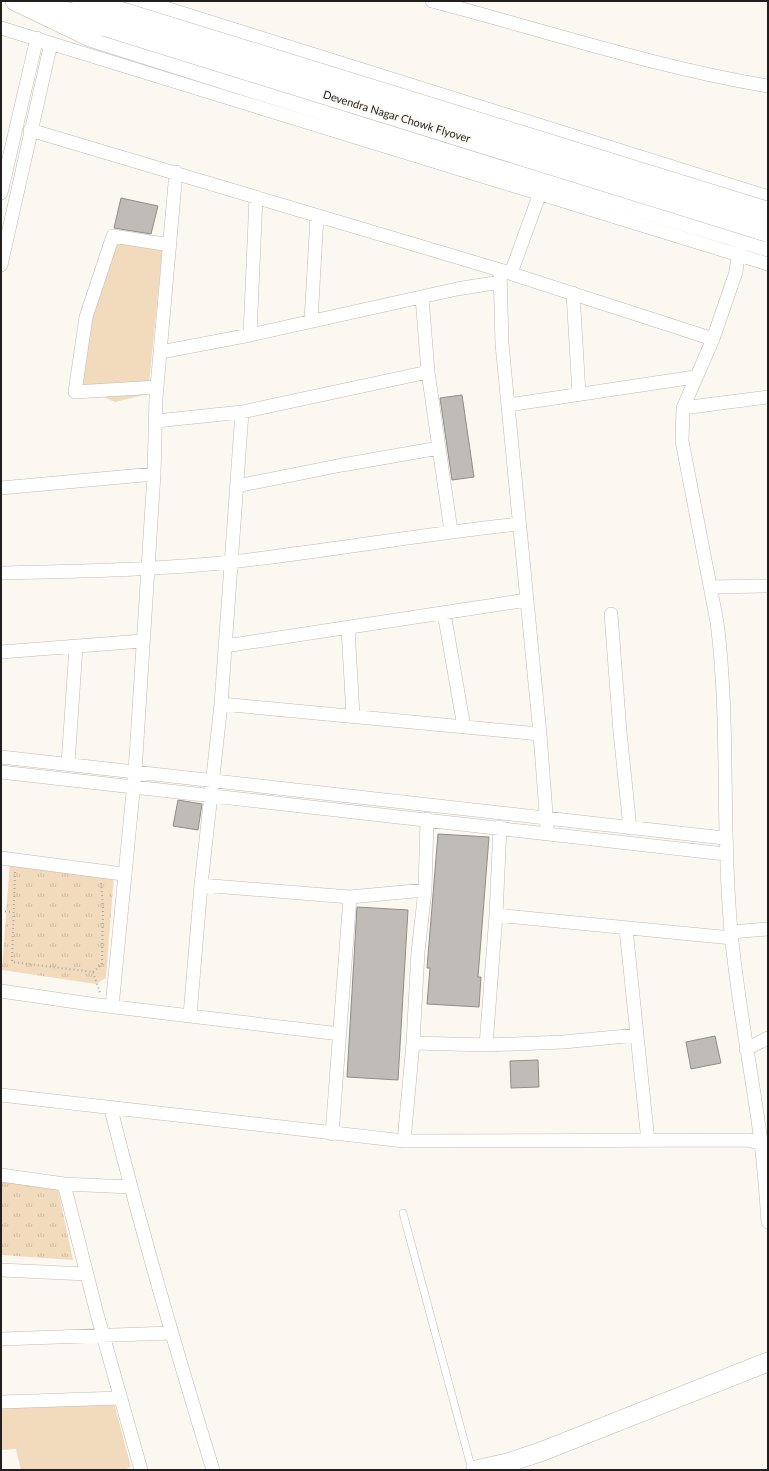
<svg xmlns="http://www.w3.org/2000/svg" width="769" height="1471" font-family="Lato,sans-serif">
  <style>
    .grass { fill: url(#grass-tufts) }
    .green { fill: #f2dbbc }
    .building { fill: #bfbbb6; stroke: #908c88 }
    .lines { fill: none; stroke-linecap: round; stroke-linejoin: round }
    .lane-casing { stroke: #bebab5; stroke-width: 8 }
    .street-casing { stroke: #bebab5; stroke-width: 14 }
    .secondary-casing { stroke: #bebab5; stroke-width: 20 }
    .highway-casing { stroke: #bebab5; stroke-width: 23 }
    .path { stroke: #a9a7a2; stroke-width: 2; stroke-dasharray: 1 3; stroke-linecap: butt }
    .lane { stroke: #fff; stroke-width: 7 }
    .street { stroke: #fff; stroke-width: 13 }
    .secondary { stroke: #fff; stroke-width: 19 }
    .highway { stroke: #fff; stroke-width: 22 }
    .highway-bridge-casing { stroke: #bebab5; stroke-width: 23; stroke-linecap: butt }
    .highway-bridge { stroke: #fff; stroke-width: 22 }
    .labels { text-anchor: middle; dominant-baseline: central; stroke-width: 3; stroke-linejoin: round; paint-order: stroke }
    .street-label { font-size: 11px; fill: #201f1d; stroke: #fbf7f1 }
  </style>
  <defs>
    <pattern id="grass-tufts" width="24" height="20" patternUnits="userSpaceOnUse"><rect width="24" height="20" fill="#f2dbbc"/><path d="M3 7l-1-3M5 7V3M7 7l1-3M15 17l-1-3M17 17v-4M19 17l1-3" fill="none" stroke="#cfbca1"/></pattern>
  </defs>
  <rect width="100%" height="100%" fill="#fbf7f1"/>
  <path class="grass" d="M10,861L114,874L106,978L96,984L2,970Z
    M1,1178L57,1185L73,1260L1,1255Z"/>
  <path class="green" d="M113,235L163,244L148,394L115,402L89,391L73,375Z
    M114,1403L131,1467L124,1470H21L16,1449L1,1450V1406Z"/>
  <path class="building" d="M121,198L158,206L151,234L114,228Z
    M462,395L474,477L452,480L440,398Z
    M178,800L202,804L198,830L173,826Z
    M438,834L489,837L478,977H481L479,1007L427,1004L430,968H427Z
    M357,907L408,910L398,1080L347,1077Z
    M715,1036L721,1063L691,1069L686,1042Z
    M538,1060L539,1087L511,1088L510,1061Z"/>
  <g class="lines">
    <g class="lane-casing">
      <path id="lane" d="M403,1213L472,1470"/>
    </g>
    <g class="street-casing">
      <path id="street" d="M432,1C544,30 654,67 768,86
        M1,28L768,264
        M30,130L500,270L713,339
        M1,193L37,38
        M744,240L738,254L736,272L713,339L683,408L682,441L717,622C730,724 721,828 731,931C737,999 751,1067 760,1135C764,1164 766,1193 768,1222
        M1,265L51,43
        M500,270L502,344L540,734L547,826
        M511,273L540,193
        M573,293L579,394
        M422,297L428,372L451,531
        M311,321L317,216
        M250,335L256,197
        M161,352L250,335L457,289L500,282
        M157,387L75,392L86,317L113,236L170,245
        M508,405L695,377
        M683,408L768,397
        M242,412L221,704L540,734
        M156,421L242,412L428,372
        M237,486L342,465L439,448
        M1,488L154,474
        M1,573C78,571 155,570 231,562C327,551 423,534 519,524
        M710,587L768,586
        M444,613L464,727
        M611,614L620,732L630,828
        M348,628L353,716
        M225,646L527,600
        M1,652L142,641
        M1,757L724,838
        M68,764L76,647
        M1,772L725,854
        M1,858L123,874
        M201,885L221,704
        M350,897L425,890
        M496,915L732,938
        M626,929L648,1141
        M731,932L768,929
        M1,991L90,1004L340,1034
        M112,1007L135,772L154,474L156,398L176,172
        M190,1015L201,885L350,897L332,1134
        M413,1043L486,1045L563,1042L637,1035
        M486,1045L496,915L500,827
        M746,1049L768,1038
        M1,1095L404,1141L749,1140L762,1144L767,1142
        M111,1109C141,1230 176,1350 213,1470
        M404,1141L413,1043L418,952L425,890L427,819
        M1,1175L64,1184L97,1314L141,1470
        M64,1184L130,1187
        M1,1270L87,1274
        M1,1339L171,1333
        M1,1402L120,1398"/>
    </g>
    <g class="secondary-casing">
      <path id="secondary" d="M15,1L90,37L447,150L768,247
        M126,1L146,5L768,200
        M476,1470L507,1463L543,1451L768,1362"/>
    </g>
    <g class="highway-casing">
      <path id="highway" d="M27,1L105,25
        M83,1L108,9"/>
    </g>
    <path class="path" d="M15,872L12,962L93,972L100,993
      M1,911L13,912
      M93,972L102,964L103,907L101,883"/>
    <use href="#lane" class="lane"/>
    <use href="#street" class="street"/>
    <use href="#secondary" class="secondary"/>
    <use href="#highway" class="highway"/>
    <g class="highway-bridge-casing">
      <path id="highway-bridge" d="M108,9L768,213
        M105,25L768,231"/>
    </g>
    <use href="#highway-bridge" class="highway-bridge"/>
  </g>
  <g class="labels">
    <g class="street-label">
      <text transform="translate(397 116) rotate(17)">Devendra Nagar Chowk Flyover</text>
    </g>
  </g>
  <rect width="769" height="1471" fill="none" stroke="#201f1d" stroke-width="4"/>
</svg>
